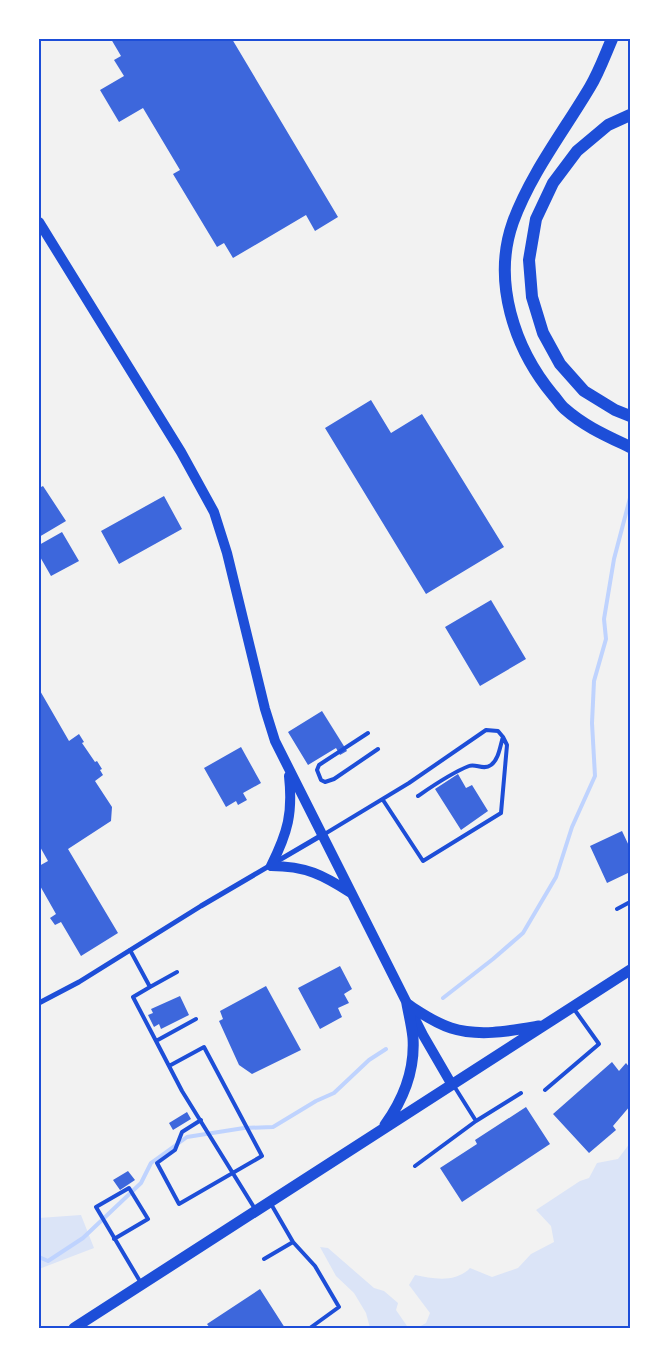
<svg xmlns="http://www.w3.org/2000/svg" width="669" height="1367" font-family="Mulish,sans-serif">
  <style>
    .green { fill: #dbe4f7 }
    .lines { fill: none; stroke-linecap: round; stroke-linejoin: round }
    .stream { stroke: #bfd3fe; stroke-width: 4 }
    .building { fill: #3d67dc }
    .service { stroke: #1d4ed8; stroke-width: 4 }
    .minor { stroke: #1d4ed8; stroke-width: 5 }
    .secondary { stroke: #1d4ed8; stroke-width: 10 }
    .primary { stroke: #1d4ed8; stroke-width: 11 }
    .motorway { stroke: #1d4ed8; stroke-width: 12 }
    .neatline { fill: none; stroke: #1d4ed8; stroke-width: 2 }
  </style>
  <rect width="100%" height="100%" fill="#f2f2f2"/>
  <path class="green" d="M630,1143V1328H370L366,1313L354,1293L336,1276L320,1247L328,1248L374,1288L384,1291L398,1303L396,1310L407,1326L417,1328L426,1323L430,1313L409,1285L415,1275C433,1279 456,1283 470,1268L492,1277L518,1268L531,1254L554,1242L551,1226L536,1210L580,1181L589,1178L597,1163L618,1159Z
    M81,1215L94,1248L39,1269V1218Z"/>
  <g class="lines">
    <path class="stream" d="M443,998L493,959L523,933L556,877L572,827L595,776L592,723L594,681L606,639L604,619L614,559L630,498
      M39,1257L48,1261L83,1238L141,1183L151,1163L187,1137L244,1128L273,1127L316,1101L334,1093L369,1060L386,1049"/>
  </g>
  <path class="building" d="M111,39H232L338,217L315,231L306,215L233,258L224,243L217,247L173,174L180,170L143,108L119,122L100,90L124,76L114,60L121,56Z
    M371,400L391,433L422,414L504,547L426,594L325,428Z
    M43,486L66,521L39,537V488Z
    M164,496L182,529L119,564L101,531Z
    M62,532L79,561L51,576L39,555V545Z
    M491,600L526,659L480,686L445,627Z
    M39,689L69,741L79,734L84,742L82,743L95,762L97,761L102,769L100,770L103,775L95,781L112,807L111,821L68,849L118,933L81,956L61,922L55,925L50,918L56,914L39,884V866L48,861L39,845Z
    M322,711L347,751L340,755L336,748L308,765L288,732Z
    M241,747L261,783L243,793L247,800L238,805L236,801L226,807L204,768Z
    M458,774L466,788L472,785L488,811L461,830L435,789Z
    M622,831L630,848V872L607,883L590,846Z
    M340,966L352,989L344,994L349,1003L338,1008L342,1017L320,1029L298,988Z
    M266,986L301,1050L252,1074L239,1065L219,1021L223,1019L220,1011Z
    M180,996L189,1015L161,1029L159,1024L154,1027L148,1015L153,1013L151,1009Z
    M612,1062L619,1071L626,1063L630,1068V1106L613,1126L616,1130L589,1153L553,1114Z
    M526,1107L550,1144L462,1202L440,1168L477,1144L475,1140Z
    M187,1112L191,1119L173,1130L169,1123Z
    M128,1171L135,1180L120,1190L113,1180Z
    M260,1289L285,1328H210L207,1324Z"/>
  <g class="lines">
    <path class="service" d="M368,733L319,765L317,770L321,780L325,782L334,779L378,749
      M418,796C434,785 451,773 469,766C476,763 483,771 491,765C499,759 500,746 503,737
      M323,835L409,783L486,730L498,731L503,737L507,745L501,813L423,861L383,800
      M617,909L630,902
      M130,950L150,987L133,997L156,1041L196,1019
      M150,987L177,972
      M156,1041L169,1066L204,1047L262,1156L179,1204L157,1163L175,1150L182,1132L201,1120
      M169,1066L182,1091L255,1209
      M454,1086L476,1121L521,1093
      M545,1090L599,1044L574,1009
      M415,1166L476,1121
      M114,1239L148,1219L129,1188L96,1207L141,1283
      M293,1242L315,1266L339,1307L310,1328
      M264,1259L293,1242L271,1204"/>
    <path class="minor" d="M39,1003L79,982L201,906L322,835"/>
    <path class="secondary" d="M39,222L181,452L214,512L227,553L265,709L275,741L423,1035L452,1085
      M289,776C293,813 288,832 271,866C306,866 323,875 351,893"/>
    <path class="primary" d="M407,1004C421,1013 435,1023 451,1028C479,1037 510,1031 539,1026
      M385,1125C403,1100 415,1070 413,1038C412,1027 409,1015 407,1004
      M74,1328L630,970"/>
    <path class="motorway" d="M612,39C605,55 599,72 590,87C564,131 531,173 513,222C492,281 514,348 553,395C557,399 560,405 565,409C584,426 607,436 630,447
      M630,115L608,125L577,151L553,183L536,219L529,260L532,297L543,333L560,364L584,391L615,410L630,416"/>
  </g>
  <rect width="669" height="1367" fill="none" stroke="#ffffff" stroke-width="80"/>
  <rect x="40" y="40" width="589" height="1287" class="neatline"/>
</svg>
